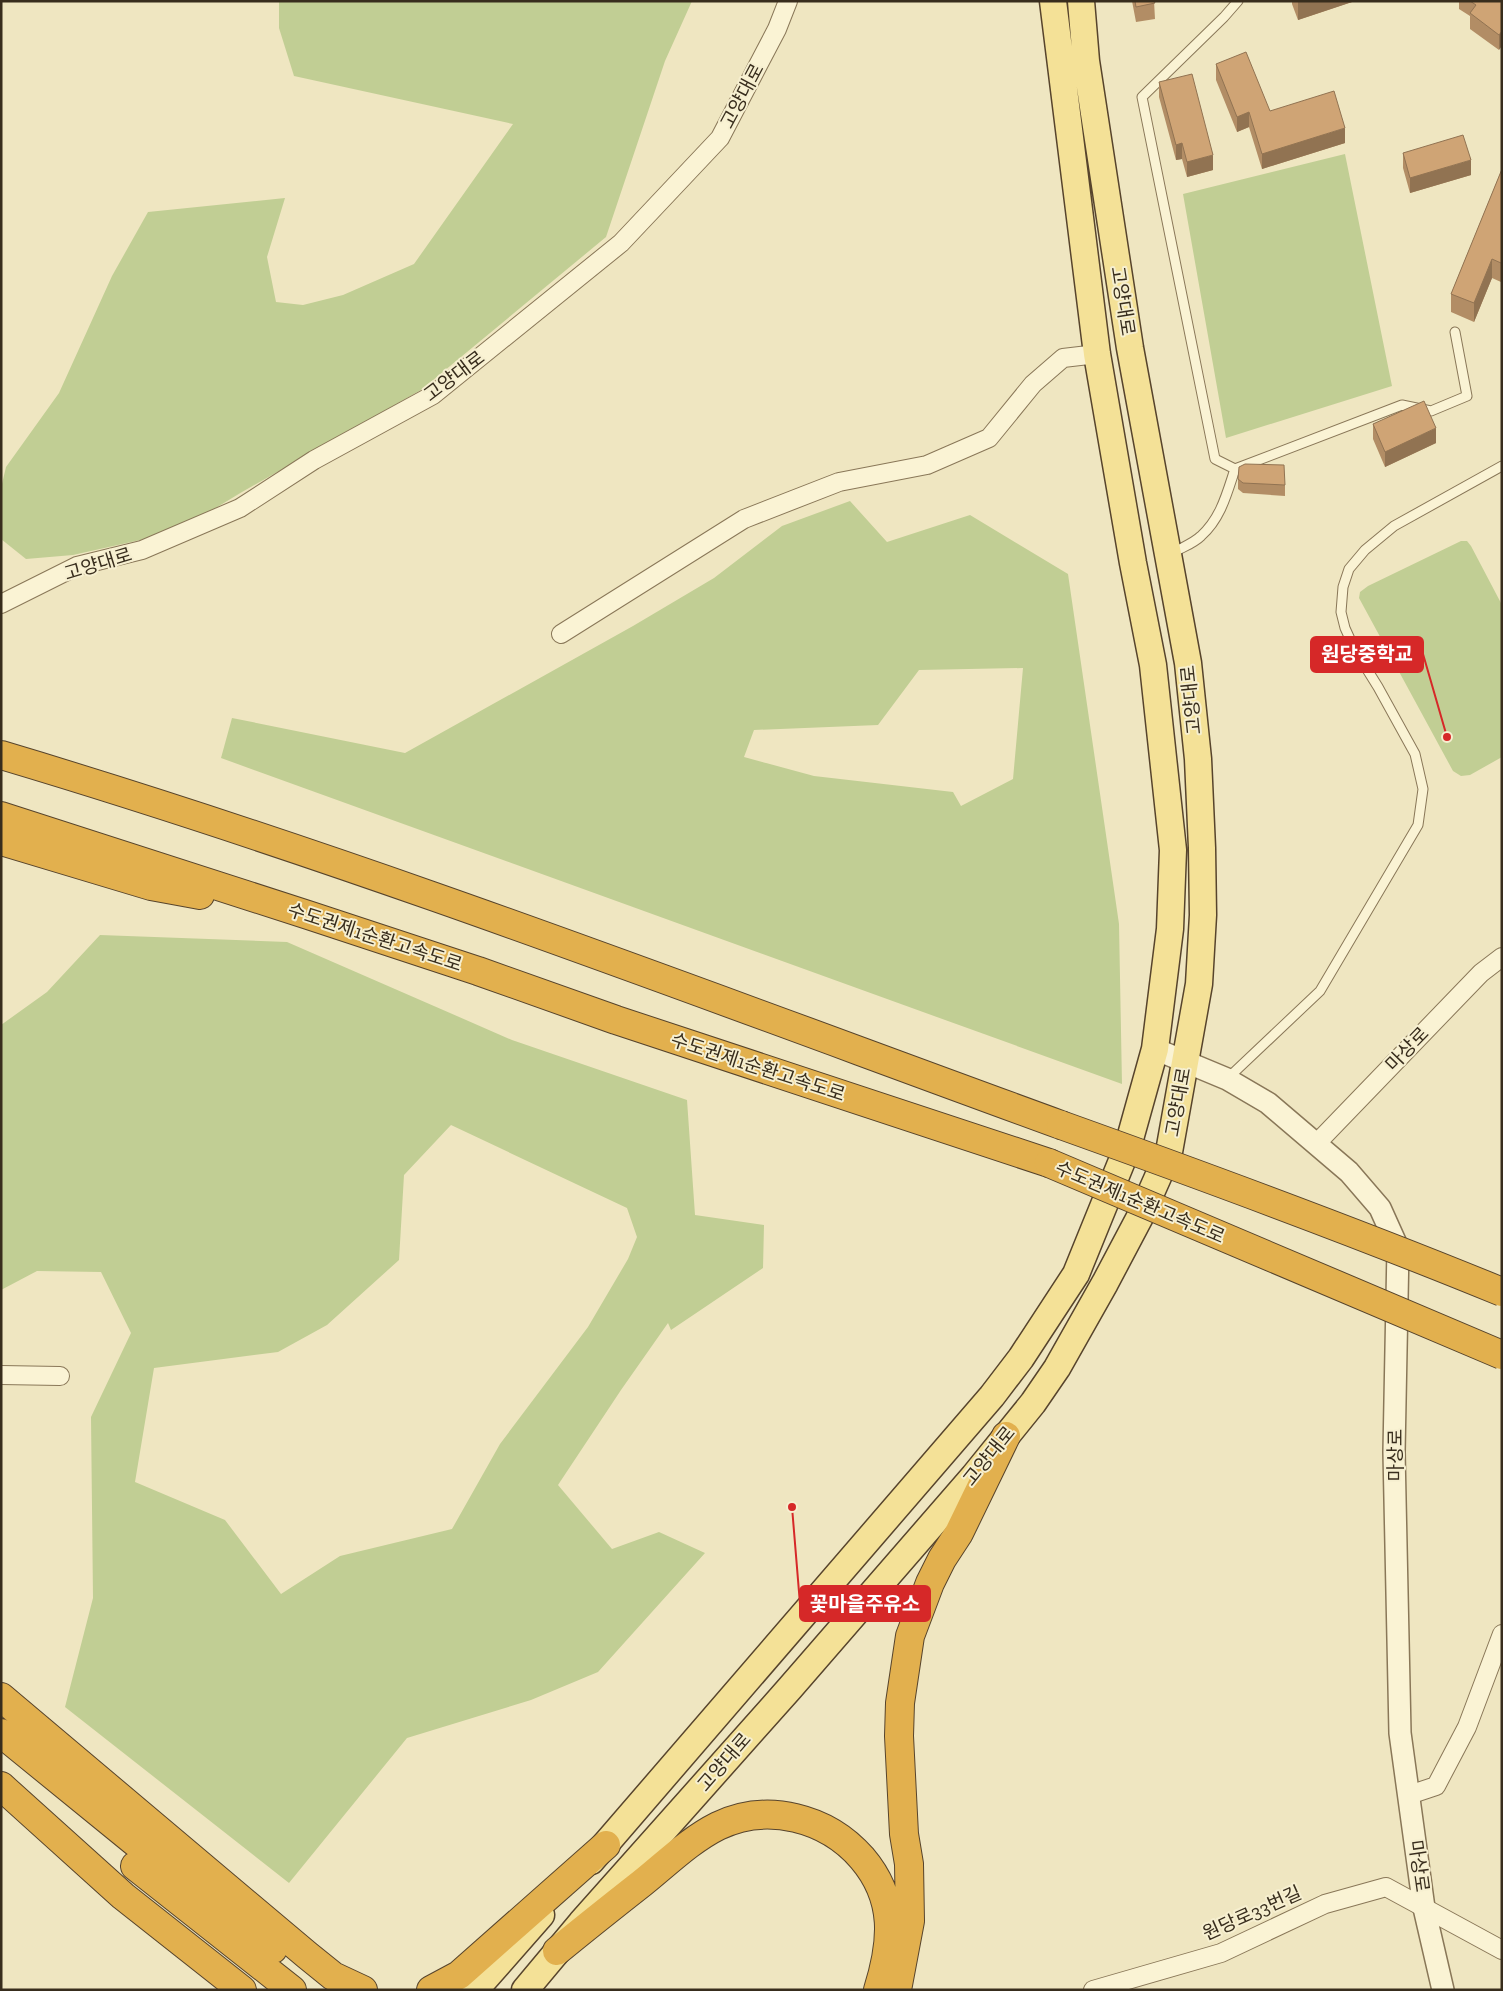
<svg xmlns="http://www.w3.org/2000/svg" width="1503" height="1991" font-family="'Zilla Slab','Noto Sans KR',serif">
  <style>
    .green { fill: #c1ce94; fill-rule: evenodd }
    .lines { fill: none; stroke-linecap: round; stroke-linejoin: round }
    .service-casing { stroke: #897758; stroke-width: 11 }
    .minor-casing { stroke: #897758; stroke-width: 20 }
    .tertiary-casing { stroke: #897758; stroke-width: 24 }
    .primary-casing { stroke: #57442c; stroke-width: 29 }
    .motorway-casing { stroke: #57442c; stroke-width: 30 }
    .service { stroke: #faf3d4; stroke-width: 9 }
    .minor { stroke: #faf3d4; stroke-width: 18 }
    .tertiary { stroke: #faf3d4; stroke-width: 21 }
    .primary { stroke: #f4e197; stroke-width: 26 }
    .motorway { stroke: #e2b04e; stroke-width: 28 }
    .motorway-bridge-casing { stroke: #57442c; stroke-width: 30; stroke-linecap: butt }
    .motorway-bridge { stroke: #e2b04e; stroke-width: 28 }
    .wall { fill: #b28d65 }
    .shaded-wall { fill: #917352 }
    .building { fill: #cfa475; stroke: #917352 }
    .labels { text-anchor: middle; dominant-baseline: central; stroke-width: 4; stroke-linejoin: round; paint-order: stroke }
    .street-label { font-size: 19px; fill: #382d1d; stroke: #f6efd0 }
    .leader { fill: none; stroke: #d62828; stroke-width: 2 }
    .callout-dot { fill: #d62828; stroke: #f6efd0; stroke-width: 2 }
    .callout { fill: #d62828; stroke: #d62828; stroke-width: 2 }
    .callout-label { font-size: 20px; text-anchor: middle; font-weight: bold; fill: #fff }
  </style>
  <rect width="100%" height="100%" fill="#efe6c1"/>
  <path class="green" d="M279,1H692L665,61L606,237L421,390L242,492L176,532L73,555L26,559L1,539V488L6,467L59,393L112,276L148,212L285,198L267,257L276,302L303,305L343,295L414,264L513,124L294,76L279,28Z
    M1345,154L1392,386L1226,438L1183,194Z
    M850,501L887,542L970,515L1068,574L1119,924L1122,1084L221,758L232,718L405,753L633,626L714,578L782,526ZM1023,668L1013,779L961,806L953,792L814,776L744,757L754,730L878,725L919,670Z
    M1461,541H1467L1471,546L1502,605V757L1470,775L1461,776L1453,771L1359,598L1360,592L1368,586Z
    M100,935L287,942L512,1040L687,1100L695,1215L764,1225L763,1268L671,1330L668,1323L621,1390L558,1485L612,1549L659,1532L705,1553L598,1672L531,1700L407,1738L289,1883L65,1707L93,1598L91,1417L131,1333L101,1272L37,1271L1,1290V1025L47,992ZM451,1125L627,1208L637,1237L628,1259L588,1327L500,1444L452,1529L340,1556L281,1594L225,1520L135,1482L154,1368L278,1352L327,1325L399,1260L404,1175Z"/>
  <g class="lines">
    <g class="service-casing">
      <path id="service" d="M1238,1L1224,17L1142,97L1215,459L1235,469L1402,405L1431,411L1467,396L1455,332
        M1171,554C1180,548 1193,544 1201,536C1221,518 1227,493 1235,469
        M1227,1079L1320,991L1418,825L1423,789L1415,754L1378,687L1355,650L1345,628L1341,612L1343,587L1349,569L1365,550L1394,526L1502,466"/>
    </g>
    <g class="minor-casing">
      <path id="minor" d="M1,604L77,566L142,550L240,508L314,460L433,395L621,243L720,138L777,29L788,1
        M561,634L744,519L839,482L927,465L989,438L1033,384L1063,358L1097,354
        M1316,1144L1481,973L1502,957
        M1,1375L60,1376
        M1409,1795L1436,1786L1467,1727L1502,1634
        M1093,1990L1221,1953L1325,1904L1386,1887L1502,1950"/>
    </g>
    <g class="tertiary-casing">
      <path id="tertiary" d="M1155,1049L1227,1079L1268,1103L1349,1172L1380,1208L1398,1248L1394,1452L1400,1733L1424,1908L1443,1990"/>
    </g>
    <g class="primary-casing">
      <path id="primary" d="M591,1861L992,1396L1021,1358L1076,1274L1128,1146L1155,1049L1170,929L1173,850L1153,665L1133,563L1097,354L1053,1
        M475,1990L541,1915
        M525,1990L581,1923L790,1688L974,1476L1033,1403L1057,1368L1105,1283L1142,1213L1169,1152L1199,984L1203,915L1202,848L1198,759L1188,663L1130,348L1086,61L1081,1"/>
    </g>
    <g class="motorway-casing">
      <path id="motorway" d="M1,755C360,862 710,997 1061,1125
        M1,816L308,915L478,971L616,1020L1049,1163
        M1,841L151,886L200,895
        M1,1697L307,1955L333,1976L363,1990
        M1,1733L157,1860L273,1949
        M1,1786L123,1896L242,1990
        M135,1866L292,1990
        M557,1951C585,1928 614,1905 642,1883C667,1863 690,1840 718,1826C768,1802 827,1818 862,1858C897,1899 893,1942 878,1990
        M431,1990L459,1975L606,1845
        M897,1990L910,1921L909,1864L904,1834L899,1736L900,1703L910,1636L930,1583L942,1559L959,1533L1006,1436"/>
    </g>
    <use href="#service" class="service"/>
    <use href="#minor" class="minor"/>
    <use href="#tertiary" class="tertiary"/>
    <use href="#primary" class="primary"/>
    <use href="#motorway" class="motorway"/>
    <g class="motorway-bridge-casing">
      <path id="motorway-bridge" d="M1061,1125C1209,1178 1356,1232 1502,1292
        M1049,1163L1502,1355"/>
    </g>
    <use href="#motorway-bridge" class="motorway-bridge"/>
  </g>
  <path class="wall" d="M1132,1H1154L1155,19L1136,22Z
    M1292,1H1355L1298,20L1292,4Z
    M1459,1H1502L1499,50L1470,29V16L1459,9Z
    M1216,64L1270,111L1345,143L1262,169L1249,127L1237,132L1216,80Z
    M1159,82L1213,170L1187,177L1182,159L1176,160L1159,97Z
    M1403,153L1471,175L1410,193L1403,168Z
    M1502,169L1501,282L1492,278L1474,322L1451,312V294Z
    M1373,424L1436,443L1385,467L1373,439Z
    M1238,479L1285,485V496L1243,493L1238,489Z"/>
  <path class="shaded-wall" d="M1298,1H1355L1298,20Z
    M1502,31V46L1499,50V35Z
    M1249,112V127L1237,132V117Z
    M1345,128V143L1262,169V154Z
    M1182,143V159L1176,160V145Z
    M1213,155V170L1187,177V162Z
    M1471,160V175L1410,193V178Z
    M1492,259V278L1474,322V303Z
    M1502,262V281L1501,282V263Z
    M1436,428V443L1385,467V452Z"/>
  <path class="building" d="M1135,1H1154L1155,3L1136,7Z
    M1470,1H1502V31L1499,35L1470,13L1476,5Z
    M1246,52L1270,111L1334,91L1345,128L1262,154L1249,112L1237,117L1216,64Z
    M1192,74L1213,155L1187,162L1182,143L1176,145L1159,82Z
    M1463,135L1471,160L1410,178L1403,153Z
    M1502,169V262L1501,263L1492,259L1474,303L1451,294Z
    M1424,401L1436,428L1385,452L1373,424Z
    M1245,464L1284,465L1285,485L1243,483L1238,479L1239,467Z"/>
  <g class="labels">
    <g class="street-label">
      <text transform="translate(742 96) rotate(-62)">고양대로</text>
      <text transform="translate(1123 301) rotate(81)">고양대로</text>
      <text transform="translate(454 376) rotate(-37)">고양대로</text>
      <text transform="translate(98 564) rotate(-17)">고양대로</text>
      <text transform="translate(1191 700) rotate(-96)">고양대로</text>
      <text transform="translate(375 937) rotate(18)">수도권제1순환고속도로</text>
      <text transform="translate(1407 1049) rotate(-46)">마상로</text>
      <text transform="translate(758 1067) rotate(18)">수도권제1순환고속도로</text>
      <text transform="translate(1178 1102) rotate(-80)">고양대로</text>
      <text transform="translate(1140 1202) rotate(23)">수도권제1순환고속도로</text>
      <text transform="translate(1395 1455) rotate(-90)">마상로</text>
      <text transform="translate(989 1456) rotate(-51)">고양대로</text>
      <text transform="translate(724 1762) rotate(-49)">고양대로</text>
      <text transform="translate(1419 1866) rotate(82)">마상로</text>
      <text transform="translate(1252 1913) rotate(-24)">원당로33번길</text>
    </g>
  </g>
  <path class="leader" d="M1447 737L1423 654M792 1507L800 1604"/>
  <g class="callout-dot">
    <circle cx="1447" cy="737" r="5"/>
    <circle cx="792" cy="1507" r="5"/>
  </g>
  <g class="callout">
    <rect x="1311" y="637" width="112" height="35" rx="5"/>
    <rect x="800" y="1586" width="130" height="35" rx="5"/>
  </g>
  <g class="callout-label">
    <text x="1367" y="661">원당중학교</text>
    <text x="865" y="1611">꽃마을주유소</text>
  </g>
  <rect width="1503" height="1991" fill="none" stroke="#382d1d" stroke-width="5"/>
</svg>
